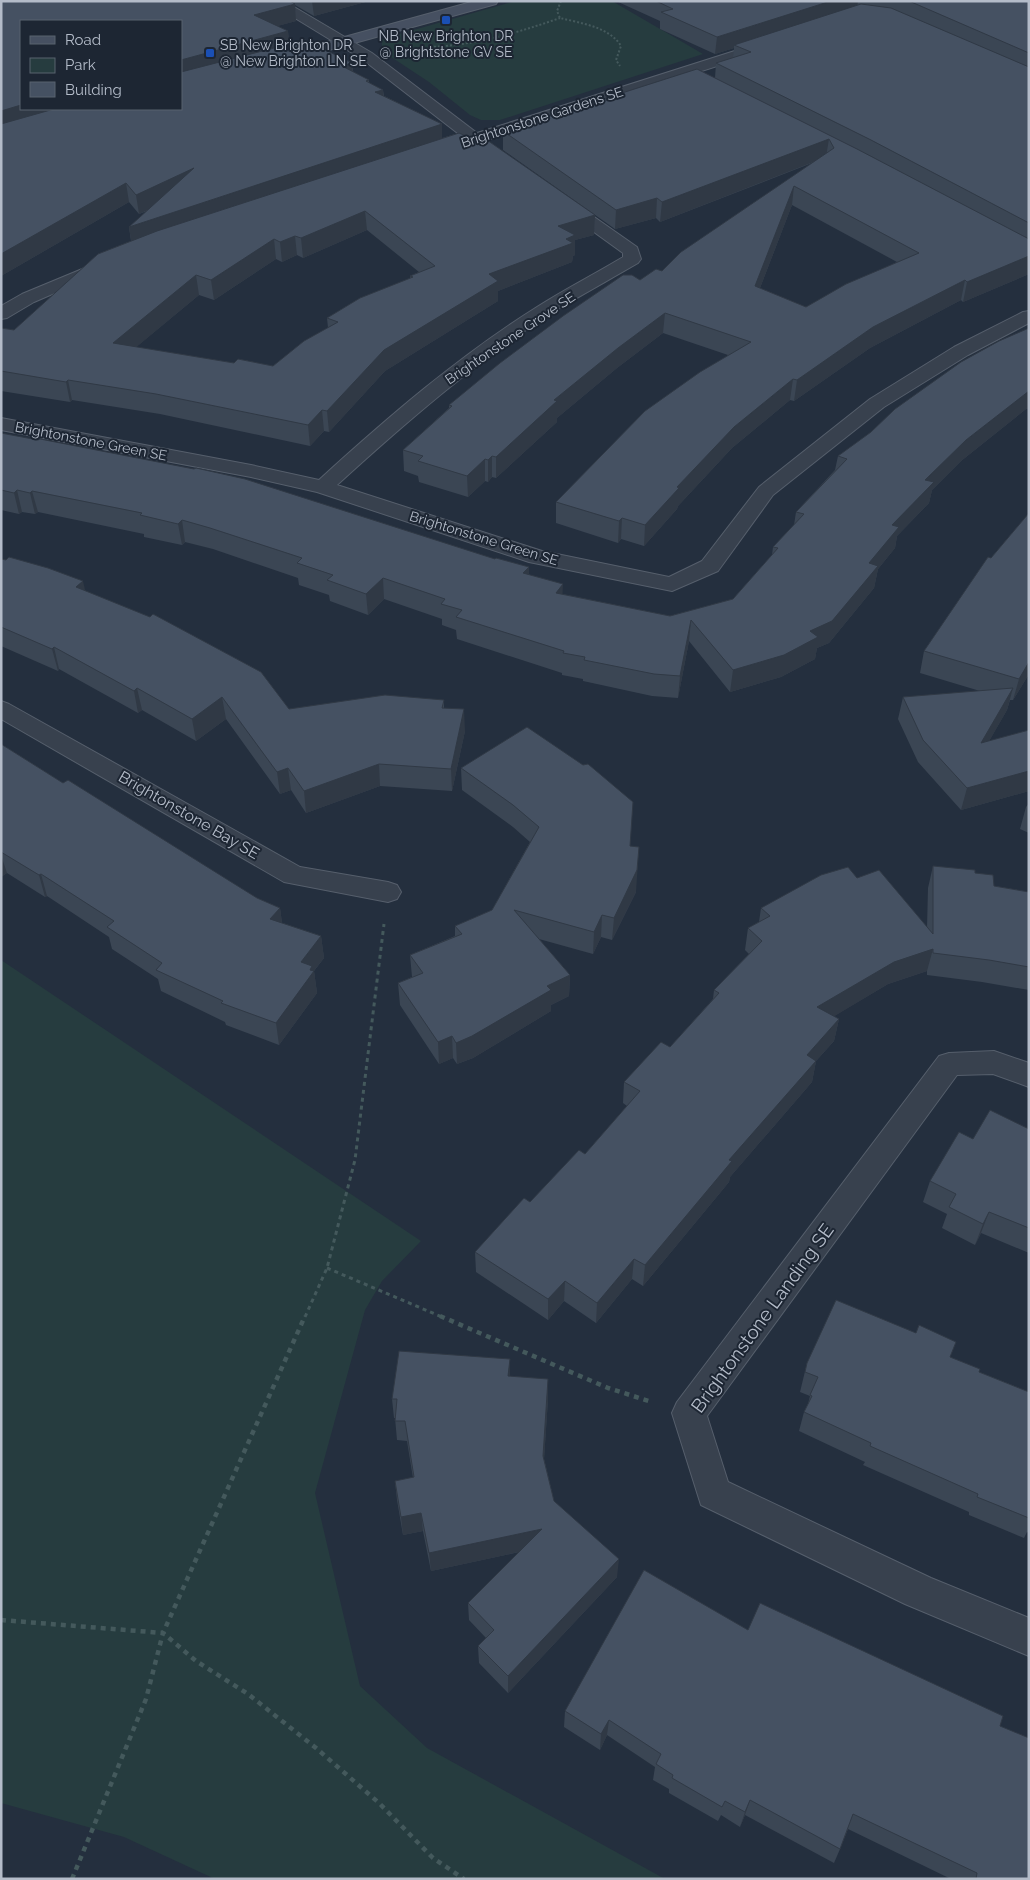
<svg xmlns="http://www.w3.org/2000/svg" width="1030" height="1880" font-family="Raleway,sans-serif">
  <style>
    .green { fill: #263c3f }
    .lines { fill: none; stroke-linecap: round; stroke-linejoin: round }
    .street-casing { stroke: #565f6c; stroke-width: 2 }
    .secondary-casing { stroke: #565f6c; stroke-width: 2 }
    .path-far2 { stroke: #44595c; stroke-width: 2; stroke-dasharray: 2 2; stroke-linecap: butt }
    .path-far1 { stroke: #44595c; stroke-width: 3; stroke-dasharray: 4 4; stroke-linecap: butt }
    .path { stroke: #44595c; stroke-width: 4.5; stroke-dasharray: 5 5; stroke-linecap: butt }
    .street { fill: #38414e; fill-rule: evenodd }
    .secondary { fill: #465061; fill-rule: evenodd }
    .wall { fill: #3b4654; fill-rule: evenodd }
    .shaded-wall { fill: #303945 }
    .building { fill: #455162; stroke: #303945; fill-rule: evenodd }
    .transit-dot { fill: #1a4fb4; stroke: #1d2633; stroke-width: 2 }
    .labels { text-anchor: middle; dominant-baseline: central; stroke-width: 4; stroke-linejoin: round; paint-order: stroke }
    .far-poi-label { font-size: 14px; fill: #b4bcc9; stroke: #1d2633 }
    .far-street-label { font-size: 14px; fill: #b4bcc9; stroke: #1d2633 }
    .street-label { font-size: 16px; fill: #b4bcc9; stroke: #1d2633 }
    .near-street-label { font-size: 19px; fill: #b4bcc9; stroke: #1d2633 }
  </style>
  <rect width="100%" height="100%" fill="#242f3e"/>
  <path class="green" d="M515,1H612L703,54L500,120H481L470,115L429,82L382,51V39Z
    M1,960L421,1241L382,1281L365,1310L315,1493L360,1686L427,1748L665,1879H215L124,1837L1,1803Z"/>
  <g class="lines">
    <g class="street-casing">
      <path id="street" d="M267,1H284L372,53L477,133L763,42H773L775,45L773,48L487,140L492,146L489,149H479L473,145L438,156L432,154L430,151L432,148L464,138L362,59Z
        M564,198L570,200L637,247L641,259L638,263C609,280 579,296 550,314C474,363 404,424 337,485L542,551L669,577L702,561L759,487L870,399L954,347L1023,312L1029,311V323L968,355L884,407L773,495L718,571L672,591L529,562L317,492L251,477L1,430V418L251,465L319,480C387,418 459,356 537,307C565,289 595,274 623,257V253L558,206L556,203L558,200Z
        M104,260L110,261L113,265L110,269L34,302L7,318L1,319V306L22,294Z
        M1,701L9,704L300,867L388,882L397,885L401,892L397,899L388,902L284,882L1,719Z
        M994,1051L1029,1063V1087L993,1074L957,1075L707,1416L728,1482L931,1578L1029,1618V1656L905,1604L701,1505L672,1413L677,1402L939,1056L949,1053Z"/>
    </g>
    <g class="secondary-casing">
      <path id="secondary" d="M475,1H498L496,4L289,61H279L277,58L279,55Z"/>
    </g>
    <path class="path-far2" d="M561,1L557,11L560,18C580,23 610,27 621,46L616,60L620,66
      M430,47C475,45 517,33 560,18"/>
    <path class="path-far1" d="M327,1268L442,1317
      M305,1317L327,1268L355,1160L384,924"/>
    <path class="path" d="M440,1316L608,1388L652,1402
      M1,1620L163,1633L196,1661L248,1694L316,1748L379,1803L433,1858L464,1879
      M72,1879L146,1699L163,1633L305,1316"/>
    <use href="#street" class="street"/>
    <use href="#secondary" class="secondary"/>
  </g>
  <path class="wall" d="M1,1H369L314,16L295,5L296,21L277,26L288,31L289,44L305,40L352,63L353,72L369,80V83L383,90L384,96L442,124V138L459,133L475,140L484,138L595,215L594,235L575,240V255L573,256L572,262L498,291V301L385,371L329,432L324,431L310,446L160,414L72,400L70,402L1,391V328L14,330L98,254L131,241L129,227L147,211L139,214L129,202L1,276ZM21,21H181V109H21ZM367,230L419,272L410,276V279L360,298L327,318L328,328L304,341L273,366L238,359L234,363L136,347L199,295L214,300L276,259L282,262L297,255L303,258Z
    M616,1H1029V274L963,302L961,300L870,348L794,401L790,400L732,448L678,506L677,509L644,546L621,539L618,543L556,523V502L728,355L663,333L617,368L557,418V422L496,478L492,477L488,482L485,481L468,497L419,482L418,476L404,471L403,450L449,408V405L640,280L662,271L812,163L660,222L656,218L615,229L503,150V131L715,78L716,63L733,58L734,48L715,54L660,29V21ZM792,205L897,262L806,307L760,288Z
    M1029,328V408L1026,409L961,461L932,490L929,503L897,536L895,548L878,569L874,588L829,643L817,648L815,659L781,677L730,692L689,641L678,698L652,696L583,681V679L562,675V673L457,639L456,630L442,625V619L384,599L368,615L330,601L329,595L299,585L298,578L213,549L185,542L182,545L144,537V534L38,512L35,514L22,512L19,514L1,510V433L495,559L529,567V575L562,594L670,616L733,599L772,555L773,547L794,525L796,512L835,470L838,456Z
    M1029,513V674L1013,700H1010L1007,710L989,741L1029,730V791L961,810L918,762L898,719L903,697L980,691L920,673L924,651L991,558Z
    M1,559L85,591L289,709L444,700V708L465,731L452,791L380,786L306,813L291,790L280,794L226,719L196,741L142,710L138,713L59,669L58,671L1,646Z
    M1,744L63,783L257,898L280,908L282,923L321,936L324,958L314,971L317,993L279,1045L226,1025L225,1022L161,991L158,979L112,949L109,937L47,896L45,897L7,873L1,877Z
    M461,768L630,846L636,892L612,940L601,937L593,954L539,939L570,975L569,996L551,1005V1011L473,1058L457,1064L453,1058L439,1064L400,1005L398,983L412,977L410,955L455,936V926L492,910L530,842L513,827L462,790Z
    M1029,803V833L1020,829L1026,807Z
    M933,866L975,873L994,886L1029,892V990L982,982L927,975V971L888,984L834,1016L839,1019L834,1041L816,1061L812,1082L730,1177L729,1182L643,1286L632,1279L596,1323L564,1301L548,1320L476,1272L475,1252L585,1154L627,1106L623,1103L624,1082L670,1047L713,999L714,990L749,954L745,950L748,928L759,922L761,908L857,878L927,928L928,888Z
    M1029,1129V1253L981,1233L975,1245L942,1228L947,1214L923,1202L930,1181Z
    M950,1357L979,1372L1029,1392V1533L1027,1532L1024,1538L969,1515V1512L863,1465L865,1462L799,1431L804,1412L808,1404L810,1396L800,1392L807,1363Z
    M510,1376L548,1399L544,1459L554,1501L617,1577L508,1693L479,1663L478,1646L486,1638L469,1620L468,1603L519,1552L431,1571L423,1531L403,1535L397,1500L395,1481L413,1478L407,1441L397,1440L395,1418H394L392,1399Z
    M748,1630L1000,1726L1029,1879H951L848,1829L840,1849L834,1863L745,1815L740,1827L721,1815L718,1821L669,1793V1789L653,1780L655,1767L607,1735L600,1750L564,1727L565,1711Z"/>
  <path class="shaded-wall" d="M312,1H369L314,16Z
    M831,1H858L857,9L734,45V48L715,54L717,37Z
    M295,4L296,21L256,32L254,15Z
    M288,31L290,49L181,78V60Z
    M352,63L353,81L342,66Z
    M383,90L384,108L375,92Z
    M21,105V109H75L1,130V111Z
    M442,124V143L132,246L129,227Z
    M829,139L826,157L660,222L662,202Z
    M194,168L197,187L139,214L136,195Z
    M126,183L129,202L1,276V254Z
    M794,186L792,205L753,306L755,286Z
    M657,198L656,218L615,229L616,210Z
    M365,211L367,230L303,258L301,238Z
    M595,215L594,235L575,240V255L573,256L572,262L498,291V301L385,371L329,432L327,411L384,350L489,274L558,226Z
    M295,236L297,255L282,262L280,242Z
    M274,239L276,259L214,300L211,280Z
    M1029,256V274L963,302L967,282Z
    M196,275L199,295L116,364L113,343Z
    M965,280L961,300L870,348L794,401L797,380L873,327Z
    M665,313L663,333L617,368L557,418V422L496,478V457L554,400L618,348Z
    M793,379L790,400L732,448L678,506L677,509L644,546L645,525L677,487L734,427Z
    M68,380L72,400L70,402L66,382Z
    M1029,391V408L1026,409L961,461L932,490L929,503L897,536L895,548L878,569L874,588L829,643L817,648L815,659L781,677L730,692L733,670L810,631L869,563L892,525L925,480L966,440Z
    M322,410L324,431L310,446L308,425Z
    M492,456V477L488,482V460Z
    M485,459V481L468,497L467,476Z
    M17,490L22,512L19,514L14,493Z
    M32,491L38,512L35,514L30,493Z
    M622,518L621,539L618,543L619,521Z
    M182,520L185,542L182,545L178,524Z
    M529,567V588L523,573Z
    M383,578L384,599L368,615L366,594Z
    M83,581L88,603L76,587Z
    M563,584L562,606L556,593Z
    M691,620L689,641L678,698L680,676Z
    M54,647L59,669L58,671L52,649Z
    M1029,662V674L1013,700L1019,679Z
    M137,688L142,710L138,713L134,691Z
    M1013,688L1007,710L975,766L981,743Z
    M222,697L226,719L196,741L192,719Z
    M464,709L465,731L452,791L451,769Z
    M379,764L380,786L306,813L304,791Z
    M288,768L291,790L280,794L277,772Z
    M1029,771V791L961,810L967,788Z
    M639,847L636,892L612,940L614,918Z
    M1,855L7,873L1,877Z
    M41,874L47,896L45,897L39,875Z
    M280,908L283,930L270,919Z
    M602,915L601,937L593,954L594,932Z
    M321,936L324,958L313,972L314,971L317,993L279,1045L276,1023L301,962Z
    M933,949L927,971L888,984L813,1029L817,1007L894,962Z
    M570,975L569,996L551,1005V1011L473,1058L457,1064L456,1043L547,986Z
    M839,1019L834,1041L816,1061L812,1082L730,1177L729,1182L643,1286L645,1265L729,1160L807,1055Z
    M452,1036L453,1058L439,1064L438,1042Z
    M989,1212L981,1233L975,1245L983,1224Z
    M634,1259L632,1279L596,1323L597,1303Z
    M565,1281L564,1301L548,1320V1299Z
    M510,1359V1378L508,1376Z
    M548,1379V1399L543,1475V1456Z
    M421,1513L423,1531L403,1535L401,1517Z
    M542,1529V1547L431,1571L429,1553Z
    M619,1559L617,1577L508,1693V1676Z
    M609,1720L607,1735L600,1750L601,1734Z
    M750,1800L745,1815L740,1827L745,1812Z"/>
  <path class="building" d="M1,1H290L295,4L254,15L288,31L181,60V21H21V105L1,111Z
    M656,1H831L717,37L661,12L673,9Z
    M909,1H1029V53Z
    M861,4L891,8L1029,67V223L871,140L716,63L751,52L734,45Z
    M305,40L352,63L342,66L369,80L366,81L383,90L375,92L442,124L129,227L194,168L136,195L126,183L1,254V124L54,109H181V72Z
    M697,69L857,149L1029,239V256L967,282L965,280L873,327L797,380L793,379L734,427L677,487L679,488L645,525L622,518L619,521L556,502L645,411L700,372L751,342L665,313L618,348L554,400L557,401L496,457L492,456L488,460L485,459L467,476L418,461L423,456L403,450L452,406L449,405L500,363L563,316L623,275H632L640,280L656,269L662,271L681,252L834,148L829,139L662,202L657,198L616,210L503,131ZM794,186L919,253L846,284L806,307L755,286Z
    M459,133L475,140L484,138L595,215L558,226L575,235L566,239L573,243L489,274L498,281L384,350L327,411L322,410L308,425L156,394L68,380L66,382L1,371V328L14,330L98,254L157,231ZM365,211L435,266L410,276L413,277L360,298L327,318L338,322L304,341L273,366L238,359L234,363L113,343L196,275L211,280L274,239L280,242L295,236L301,238Z
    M1029,328V391L966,440L925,480L934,482L892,525L899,527L869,563L878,566L832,621L810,631L818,637L784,655L733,670L691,620L680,676L654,674L584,660L585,657L563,653L564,651L456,617L462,610L441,604L445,599L383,578L366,594L327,580L333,575L297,563L302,558L210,528L182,520L178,524L140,515L142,513L32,491L30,493L17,490L14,493L1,490V433L38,440L40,439L194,469L196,468L245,479L495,559L496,558L529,567L523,573L563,584L556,593L670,616L733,599L778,548L773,547L804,514L796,512L847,459L838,456L871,432L895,409L961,362L999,341Z
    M1029,513V662L1019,679L924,651L988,557L991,558Z
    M9,557L48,568L83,581L76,587L150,617L153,614L261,672L289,709L385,695L444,700L442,708L464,709L451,769L379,764L304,791L288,768L277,772L222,697L192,719L137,688L134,691L54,647L52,649L1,627V559L6,560Z
    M1013,688L981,743L1029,730V771L967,788L923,740L903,697Z
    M527,727L583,765L588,764L633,802L630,846L639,847L637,870L614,918L602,915L594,932L514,910L570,975L547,986L551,990L472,1036L456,1043L452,1036L438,1042L398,983L423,973L410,955L462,934L455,926L492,910L539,827L513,805L461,768Z
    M1,744L63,783L68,780L257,898L280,908L270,919L321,936L301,962L312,966L310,970L314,971L276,1023L221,1003L223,1001L156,970L162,963L107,927L114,921L41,874L39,875L1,852Z
    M933,866L975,870V873L993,875L994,886L1029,892V967L989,960L933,953V949L894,962L817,1007L839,1019L807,1055L816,1061L729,1160L732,1161L645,1265L634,1259L597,1303L565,1281L548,1299L475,1252L524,1198L530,1202L579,1150L585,1154L640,1091L624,1082L661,1042L670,1047L719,993L714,990L762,941L748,928L770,916L761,908L821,875L848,867L857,878L879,870L933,934Z
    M990,1110L1029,1129V1228L989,1212L983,1224L949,1207L956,1194L930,1181L959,1132L973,1139Z
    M836,1300L916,1333L919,1325L956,1342L950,1357L980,1369L979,1372L1029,1392V1518L977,1497L978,1494L870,1446L871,1443L804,1412L812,1396L810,1395L818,1377L805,1372L807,1363Z
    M399,1351L510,1359L508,1376L548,1379L543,1456L554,1501L619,1559L508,1676L478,1646L494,1630L468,1603L542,1529L429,1553L421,1513L401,1517L395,1481L414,1477L405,1421H395L397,1399H392Z
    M644,1570L748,1630L760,1603L1003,1716L1000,1726L1029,1738V1879H976L977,1873L853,1814L840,1849L750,1800L745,1812L725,1801L722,1807L672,1778L673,1775L656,1764L661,1754L609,1720L601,1734L565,1711Z"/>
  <g class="transit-dot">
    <rect x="441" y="15" width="10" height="10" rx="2.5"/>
    <rect x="205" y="48" width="10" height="10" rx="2.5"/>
  </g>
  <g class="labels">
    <g class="far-poi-label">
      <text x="446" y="36">NB New Brighton DR<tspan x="446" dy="16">@ Brightstone GV SE</tspan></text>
      <text x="220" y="45" text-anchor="start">SB New Brighton DR<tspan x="220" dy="16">@ New Brighton LN SE</tspan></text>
    </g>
    <g class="far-street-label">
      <text transform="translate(542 117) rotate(-18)">Brightonstone Gardens SE</text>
      <text transform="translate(510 338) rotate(-34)">Brightonstone Grove SE</text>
      <text transform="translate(91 441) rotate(11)">Brightonstone Green SE</text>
      <text transform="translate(484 538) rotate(17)">Brightonstone Green SE</text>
    </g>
    <g class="street-label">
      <text transform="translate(189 815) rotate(30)">Brightonstone Bay SE</text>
    </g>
    <g class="near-street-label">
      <text transform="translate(762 1318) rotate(-54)">Brightonstone Landing SE</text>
    </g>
  </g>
  <rect width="1030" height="1880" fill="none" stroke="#b4bcc9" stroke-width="5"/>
  <rect x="20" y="20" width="162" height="90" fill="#1d2633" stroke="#59626f"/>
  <rect x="30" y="36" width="25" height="8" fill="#465061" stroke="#59626f"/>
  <text x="65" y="45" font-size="15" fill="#b4bcc9">Road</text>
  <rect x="30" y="58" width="25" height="15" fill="#263c3f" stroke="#59626f"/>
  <text x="65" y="70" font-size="15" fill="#b4bcc9">Park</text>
  <rect x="30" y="82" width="25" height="15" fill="#455162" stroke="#59626f"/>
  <text x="65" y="95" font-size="15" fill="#b4bcc9">Building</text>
</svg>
